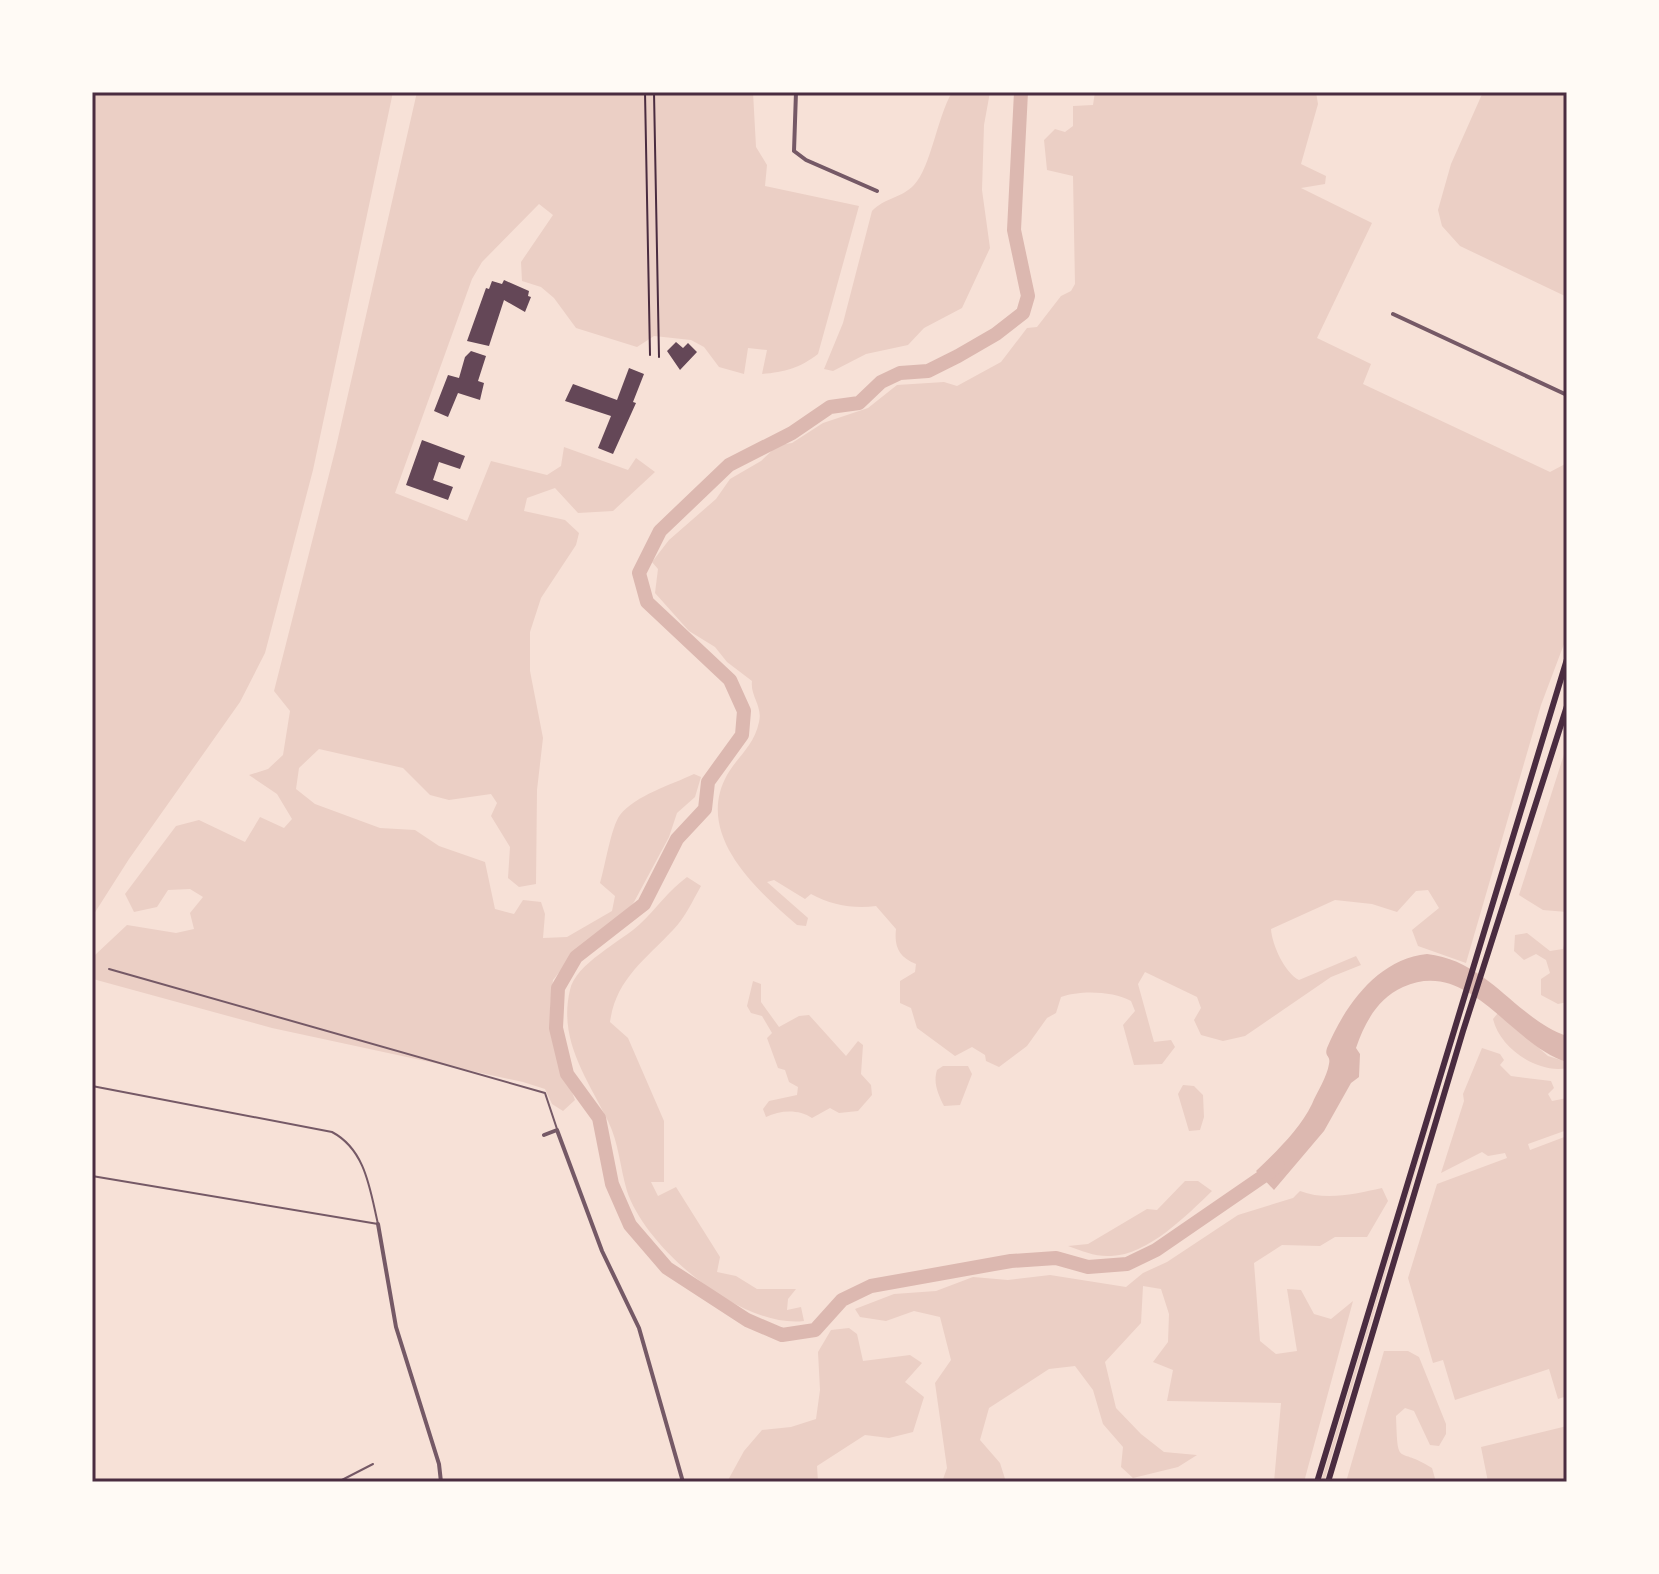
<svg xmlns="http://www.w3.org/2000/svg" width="1659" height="1574" font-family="Merriweather,serif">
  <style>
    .green { fill: #ebcfc5 }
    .water { fill: #dcb8b0 }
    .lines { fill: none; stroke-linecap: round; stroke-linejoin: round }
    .river { stroke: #dcb8b0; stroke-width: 14 }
    .building { fill: #644757 }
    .path { stroke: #4a2c40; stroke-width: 2 }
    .service { stroke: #755966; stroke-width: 2 }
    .minor { stroke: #755966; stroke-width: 4 }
    .primary { stroke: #4a2c40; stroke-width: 6 }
    .neatline { fill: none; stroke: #4a2c40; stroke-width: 3 }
  </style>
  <rect width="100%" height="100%" fill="#f7e1d7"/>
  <path class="green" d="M92,92H393L313,470L265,653L240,702L129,859L92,917Z
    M417,92H753L756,147L767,165L765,186L859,206L818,354C800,368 785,372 762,374L767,350L748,348L744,374L719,367L704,347L691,340L654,336L637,347L576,328L554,298L541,287L522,281L521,262L553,215L539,204L482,262L472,279L395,493L467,521L491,461L547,475L561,466L564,447L628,470L636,458L655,472L613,511L578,513L555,488L527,498L524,511L565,520L579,533L576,545L541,598L530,632V671L543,738L537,790L536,884L519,887L508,878L510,847L491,816L497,803L491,794L449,800L430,795L403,768L319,749L299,768L296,789L315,804L380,828L415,830L439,846L485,862L495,909L514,914L523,900L541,902L545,914L543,938L567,937L612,911L615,896L600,883C605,867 611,827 620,815C636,795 671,785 694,774L701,777L695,797L677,813L669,837L634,902L623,916L577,950L553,980L550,1007L557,1053L575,1100L563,1111L552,1104L545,1089L523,1082L272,1028L93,979L95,955L127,925L176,933L194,929L190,913L203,897L190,889L168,890L157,907L134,912L125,894L176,826L199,820L245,842L260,817L284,828L292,819L277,794L249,775L268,769L283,755L290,711L274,691L336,447Z
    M952,92H990L984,125L982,190L990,248L962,308L924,328L908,345L866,354L833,371L824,369L843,323L872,211C884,198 902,198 914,185C931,167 937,118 952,92Z
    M1095,92H1316L1318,104L1301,164L1326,176L1325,184L1301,188L1372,223L1317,338L1371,364L1363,384L1550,472L1567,463V636L1541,705L1466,963L1418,946L1412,930L1439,908L1428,890L1416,891L1397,912L1372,904L1335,900L1271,929C1272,945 1285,973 1299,980L1356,956L1361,965L1331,977L1245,1036L1223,1041L1201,1035L1194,1020L1201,1008L1197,997L1145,972L1138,984L1154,1042L1171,1040L1175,1047L1162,1064L1134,1065L1123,1025L1135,1011L1131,1001C1113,991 1080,990 1061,997L1056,1013L1047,1018L1027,1046L999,1067L986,1061L985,1055L972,1047L955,1056L917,1028L911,1008L900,1003V981L915,972L916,964C899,957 894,947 896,929L876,906C854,909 831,905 811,894L805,899L774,880L767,882L808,918L806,926L797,925C757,890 694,835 727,775C738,756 754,746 759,722C763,706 750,696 752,681L727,662L715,647L689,631L655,593L658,569L652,562L669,540L716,499L730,479L761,461L778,445L792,443L823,423L868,408L897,385L944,382L957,386L1001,362L1027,328L1037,327L1061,296L1071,291L1075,284L1073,176L1047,170L1044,140L1055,129L1065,132L1073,126V106L1093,105Z
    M1483,92H1567V297L1460,246L1442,226L1438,210L1451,164Z
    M1567,745V912L1543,910L1519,895Z
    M687,877L701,886C693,900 685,918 673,930C645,960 616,979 610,1022L628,1038L664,1121V1182H651L658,1196L676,1187L720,1257L717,1272L736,1276L757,1289H796L788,1299L787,1310L801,1307L804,1321C742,1329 646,1249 627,1191C620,1168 619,1143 608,1121C587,1078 558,1040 570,990C575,964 622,941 640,924C657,908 668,891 687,877Z
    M1527,933L1550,951L1563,949L1567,934V1002L1558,1004L1541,995V979L1550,973L1546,960L1536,954L1524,960L1514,951L1515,935Z
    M753,981L761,984V1002L779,1027L799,1016L809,1015L846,1056L858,1041L863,1045L861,1074L871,1085L872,1095L858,1111L839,1113L830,1108L812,1118C799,1109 780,1110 766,1117L763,1109L769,1101L797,1095L798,1087L789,1082L785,1070L778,1068L767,1038L772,1033L762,1016L751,1013L747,1006Z
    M1498,1013L1548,1056L1567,1062V1068C1539,1074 1500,1049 1493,1019Z
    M1482,1048L1500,1054L1504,1060L1500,1065L1511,1076L1551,1081L1554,1088L1548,1094L1552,1101L1567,1098V1130L1528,1144L1530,1150L1567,1136V1396L1558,1399L1549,1369L1455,1400L1443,1360L1433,1363L1408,1278L1437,1184L1507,1158L1505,1153L1488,1156L1482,1152L1441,1173L1464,1101L1463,1094Z
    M943,1066H968L972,1074L960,1105L944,1106C938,1094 933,1083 937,1070Z
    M1442,1082L1324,1482H1321Z
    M1183,1085L1194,1086L1203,1095L1204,1117L1200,1130L1189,1131L1178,1094Z
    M1185,1181H1198L1212,1191C1187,1215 1148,1255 1111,1256C1096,1257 1082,1251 1068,1246L1088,1244L1147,1209L1157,1210Z
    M1382,1188L1388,1201L1367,1237H1335L1320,1246L1282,1245L1254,1263L1260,1341L1276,1354L1297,1351L1287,1289L1301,1290L1314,1314L1331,1319L1353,1301L1304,1482H1274L1281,1403L1167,1401L1173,1370L1153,1362L1168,1342L1169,1314L1161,1289L1143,1286L1141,1323L1105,1362L1116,1408L1141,1434L1164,1452L1197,1455L1178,1467L1133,1478L1121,1467L1123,1447L1103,1424L1093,1390L1075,1366L1049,1369L989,1408L980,1440L1000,1463L1006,1482H942L947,1468L935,1383L951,1360L940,1317L914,1311L886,1321L860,1317L855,1309L894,1294L936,1291L973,1277L1008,1280L1050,1275L1126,1287L1143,1273L1167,1262L1238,1215L1293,1198L1300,1191C1326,1201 1355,1194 1382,1188Z
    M849,1328L857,1334L863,1361L910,1355L922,1363L905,1382L924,1397L913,1432L889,1438L865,1435L817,1466L818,1482H727L744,1451L762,1430L791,1427L816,1419L820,1390L818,1352L831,1330Z
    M1384,1351H1408L1419,1357L1446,1424V1434L1439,1446L1430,1445L1414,1411L1405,1408L1396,1416C1398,1470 1397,1445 1432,1468L1436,1482H1346Z
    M1567,1426V1482H1488L1481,1447Z"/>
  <path class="water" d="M1427,954C1489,961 1516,1019 1567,1036V1062C1510,1045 1470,957 1403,987C1378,998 1365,1022 1356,1048L1360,1054L1359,1077L1351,1083L1324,1131L1274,1190L1256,1171C1276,1152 1300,1129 1312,1104C1317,1092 1327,1077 1329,1064C1331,1055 1324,1057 1327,1048C1345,1005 1378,959 1427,954Z"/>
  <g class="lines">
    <path class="river" d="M1021,92L1014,230L1028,296L1023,313L996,334L958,356L928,371L900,373L881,382L859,403L830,407L792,433L729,465L660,531L639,573L647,602L730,680L744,711L742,735L708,782L705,809L677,839L644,904L576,957L558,988L556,1028L567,1074L599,1118L612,1184L630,1225L667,1268L747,1320L782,1335L815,1330L842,1300L871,1286L1011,1261L1056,1258L1088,1267L1127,1264L1156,1250L1278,1166"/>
  </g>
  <path class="building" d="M504,280L529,291L528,296L531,297L525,312L504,300L489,346L467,341L486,288L489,289L492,281L502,284Z
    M676,342L683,348L688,343L697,352L680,370L667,351Z
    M471,351L486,356L478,381L484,383L480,400L458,393L448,417L434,411L448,375L459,378L465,357Z
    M629,368L644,374L633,402L636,403L613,454L598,448L611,416L565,401L573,384L617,400Z
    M422,440L465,456L460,469L439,462L433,480L453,487L448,500L406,485Z"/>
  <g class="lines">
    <path class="path" d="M645,92L650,355
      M654,92L659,357"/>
    <path class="service" d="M109,969L545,1093L557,1129
      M92,1086L332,1132C366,1150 370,1190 378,1224L92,1176
      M338,1482L373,1464"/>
    <path class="minor" d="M796,92L794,151L806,160L877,191
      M1393,314L1567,395
      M544,1135L557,1130L602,1251L639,1328L683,1482
      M378,1224L396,1327L439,1464L441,1482"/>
    <path class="primary" d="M1317,1482L1567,659
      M1328,1482L1463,1031L1567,706"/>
  </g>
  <rect width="1659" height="1574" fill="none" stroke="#fffaf5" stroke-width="188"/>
  <rect x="94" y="94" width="1471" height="1386" class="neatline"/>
</svg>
